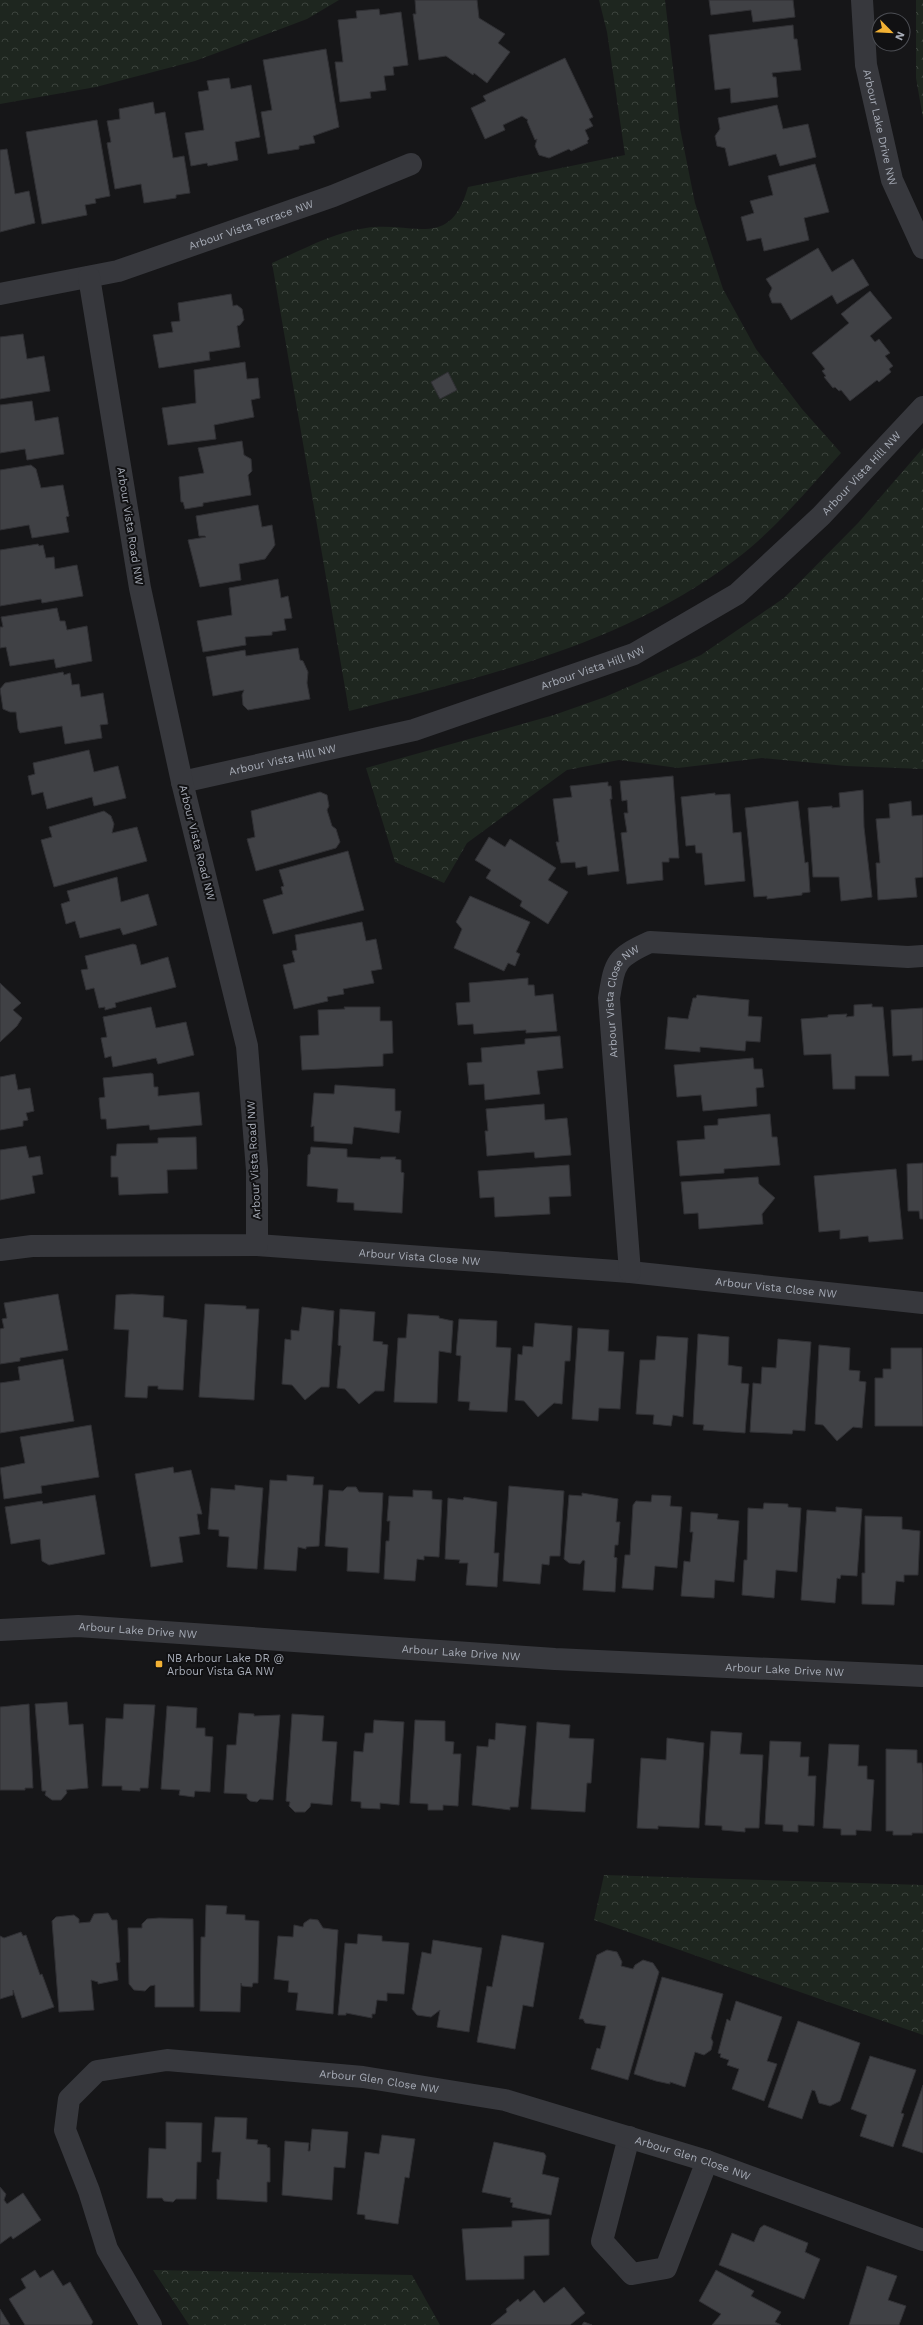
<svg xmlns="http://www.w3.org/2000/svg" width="923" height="2325" font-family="'Work Sans',sans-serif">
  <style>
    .forest { fill: url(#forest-crowns) }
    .building { fill: #404145; stroke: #303034 }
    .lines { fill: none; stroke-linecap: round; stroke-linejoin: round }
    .minor { stroke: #37383d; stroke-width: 22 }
    .tertiary { stroke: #37383d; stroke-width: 22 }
    .poi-dot { fill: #f2b134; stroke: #111113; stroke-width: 1.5 }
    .labels { text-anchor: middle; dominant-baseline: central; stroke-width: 4; stroke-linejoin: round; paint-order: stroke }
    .street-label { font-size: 11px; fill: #a8adb8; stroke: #111113 }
    .poi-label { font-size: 11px; fill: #a8adb8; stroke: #111113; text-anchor: start }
  </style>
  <defs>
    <pattern id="forest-crowns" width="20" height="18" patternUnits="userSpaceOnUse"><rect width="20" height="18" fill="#1e261f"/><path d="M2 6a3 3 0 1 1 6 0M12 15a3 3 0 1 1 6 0" fill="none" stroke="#3c433d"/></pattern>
  </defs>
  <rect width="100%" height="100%" fill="#161618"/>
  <path class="forest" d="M0,0H339L307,19L195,61L96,87L0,104Z
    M599,0H665L680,128L695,203L723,289L756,349L802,409L841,453C808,489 775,530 735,560C623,645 483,677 349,711L272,263C302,250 334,232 366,228C413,221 450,251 468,187L625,155L607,32Z
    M916,0H923V118L916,78Z
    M923,448V769L846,766L762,758L678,768L619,760L567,770L467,843L444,883L395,862L366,768L554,715L605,697L701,655L784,598L858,523Z
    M604,1875L923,1885V2035L594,1920Z
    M153,2270L412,2275L440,2325H189Z"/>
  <path class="building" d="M415,0H477L479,18L505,34L498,43L510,52L487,83L474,73L473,75L446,56L419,60L413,14H416Z
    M709,0H793L795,17L753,22L751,10L711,15Z
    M379,9L380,15L401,12L408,65L393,67L394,75L384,76L386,90L370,92L371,98L340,102L335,62H343L338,20L357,18L356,11Z
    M793,25L794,39H797L801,70L772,73L773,77H776L778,97L731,103L730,88L715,90L709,35Z
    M326,49L339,127L313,136L315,143L299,146V149L268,154L261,112L272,110L263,60Z
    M565,58L593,117L589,119L593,126L585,130L589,139L587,141L588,143L571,151L569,149L549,158L539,155L535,146L537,139L535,140L527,121L528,120L522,116L503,125L505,130L485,139L471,108L486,101L483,96Z
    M229,78L231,89L251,85L260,137L235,142L238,160L208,166L207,163L191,166L185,133L204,130L198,92L209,90L207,81Z
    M153,102L155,114L165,112L173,158L184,156L190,193L176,195V198L144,203L141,184L115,189L107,143L111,142L107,121L120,119L119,109Z
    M777,105L783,129L808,124L816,157L780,166L776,154L729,166L725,148L717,146L715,136L720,129L718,118Z
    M97,120L110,196L95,199L96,203L85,205L87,215L42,224L26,132Z
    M7,149L15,194L29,191L35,223L0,232V150Z
    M815,164L829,212L804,218L809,240L764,251L761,238L747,241L741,217L754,213L750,201L773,195L768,176Z
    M818,248L832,272L853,259L869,285L837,304L832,295L791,320L781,303H772L769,295L772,288L766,279Z
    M870,291L892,318L870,336L875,342L879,339L890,353L885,356L893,366L889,369L891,372L879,382L877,380L850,401L841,390L839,391L835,387L833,388L824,377L826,376L822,371L825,369L812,353L849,323L841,314Z
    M231,294L233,306L237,305L242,309L244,320L240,325L237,326L240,347L209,352L210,360L159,368L153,335L173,332L171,322L180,321L178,303Z
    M23,334L27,359L44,356L50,391L0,399V337Z
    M245,362L247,379L258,378L260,398L251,400L254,417L214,425L216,439L168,445L162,408L196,403L194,370Z
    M448,372L457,390L440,399L431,382Z
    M32,401L35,421L58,417L64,454L27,460L25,449L0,453V405Z
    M242,441L244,455L251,459L252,471L248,475L251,495L203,503V506L185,509L183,502H181L179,477L204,473L198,448Z
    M31,465L36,469L41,488L63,485L69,516L66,517L69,532L32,538L29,525L0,530V470Z
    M258,505L262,527L272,525L275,545L265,559L239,564L241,580L200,587L188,540L206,537L205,536H199L196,516Z
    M38,544L39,546L43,545L46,558L54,557L55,569L77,565L83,596L42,603L41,599L0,606V550Z
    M278,579L281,598L288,596L292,618L284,619L286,630L272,632V635L245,637L246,645L203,652L197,621L232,615L229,588Z
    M57,608L60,621H65L67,630L87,626L92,661L56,668L54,659L10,666L6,647L0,648V627H3L1,617Z
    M298,648L300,660L303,661L308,672L307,683L310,699L248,710L243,705L242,695L244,690L213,696L206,657L245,650L246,656Z
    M63,672L64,675L70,673L72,685L79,684L81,697L103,693L108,724L100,725L102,738L65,744L62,726L20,733L18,729L16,712H10L3,709L0,689L5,683Z
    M89,750L94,772L118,766L126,798L94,806L92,797L47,809L43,792L32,795L28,776L35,774L33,763Z
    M673,776L679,858H669V862H662L663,880L627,884L621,833L627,832L624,813H628L627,800L622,801L620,781Z
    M608,782V786H611L612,799H610L619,871L588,875L587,866L576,868L575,862L561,863L556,842H559L553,799L572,797L570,786Z
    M863,790L864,827L872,897L841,901L839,877H813L808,808L832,806V808L840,807L839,793Z
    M320,792L327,795L329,806L327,810L332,826L336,829L340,842L336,848L256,871L247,839L255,837L251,811Z
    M715,793V795L730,794L733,833L741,832L745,881L705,885L702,853H696L695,845L686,846L681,797Z
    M798,801L805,863L808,862L810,892L802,893V895L767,899V896L754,897L745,808Z
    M911,801L912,816L923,815V877L915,878L917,897L878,900L876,863H880L876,819L890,818L889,804Z
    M104,811L111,816L114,824L112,833L137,827L147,861L54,887L41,840L52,837L49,827Z
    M489,837L505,847L510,839L556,868L548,880L568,892L548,924L520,906L522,901L486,878L491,870L475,860Z
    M348,851L364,910L273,934L263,900L283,894L281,887L284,886L279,870Z
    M117,877L121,902L148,894L157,925L123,935L120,928L80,938L75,921L66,924L61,904L70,901L67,891Z
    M470,896L530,922L516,952L520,954L515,966L508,963L504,971L454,948L462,929L456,922Z
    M362,922L366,941L376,939L382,969L371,971L374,983L343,989L344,994L327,997L328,1001L294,1009L283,965L295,962L292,951L297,950L295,935Z
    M133,944L136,945L141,965L168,957L176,987L115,1003L116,1007L105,1010V1007L99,1008L94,988L86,990L81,970L88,969L85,956Z
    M528,978V985H534L535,996L553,994L557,1031L526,1033V1030L474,1034L473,1024L458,1025L456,1003L470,1002L469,983Z
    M0,983L21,1003L13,1010L22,1018L17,1026L0,1042Z
    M697,995L749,1000L748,1016L762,1017L760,1042L746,1041L745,1051L700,1047V1052L665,1049L668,1017L688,1019L693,998H696Z
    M872,1004V1007H883L889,1076H855V1089H833L831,1054L804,1055L801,1019L828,1017V1015L847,1014L846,1017L854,1016V1005Z
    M151,1007L156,1028L186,1022L194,1055L158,1064L156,1058L113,1067L111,1056L105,1058L101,1038L107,1037L103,1017Z
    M344,1007H380V1021H392L393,1053L383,1054V1066L302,1070L300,1036L319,1035L318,1010L345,1009Z
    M923,1008V1060L912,1061V1055L893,1056L891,1010Z
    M560,1036L563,1068L537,1071L540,1094L485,1100L484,1084L469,1085L467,1063L482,1062L481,1048L525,1044V1039Z
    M753,1058L754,1069H762L764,1087L756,1088L757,1106L703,1111L701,1095L677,1097L674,1065Z
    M151,1073L153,1074L154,1087H158V1096L199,1092L202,1125L150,1130L149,1125L107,1129L106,1119H101L99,1098L105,1097L103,1078Z
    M15,1074L18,1090L30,1088L34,1111L26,1113L28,1120L23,1121V1126L0,1130V1077Z
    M335,1085L395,1089V1111H401L399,1133L354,1127L352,1144L314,1141V1126L311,1127L314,1093L334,1094Z
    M544,1104L545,1120L567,1118L571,1155L535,1158L534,1152L487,1156L485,1131H488L486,1109Z
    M770,1114L772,1137H777L780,1165L724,1169V1173L680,1176L677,1141L705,1139L704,1126L718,1125V1119Z
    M196,1137L197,1169L167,1170L168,1193L119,1195L118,1177H111V1156H116L117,1144L158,1143V1138Z
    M26,1146L29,1158L40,1156L43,1174L32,1176L35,1193L0,1200V1150Z
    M311,1147L347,1149V1157L380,1159L381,1157H396L395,1159L401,1160V1172L404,1173L402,1213L354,1210V1203L337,1202L338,1189L307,1186L308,1155L310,1154Z
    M923,1163V1219H920L919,1211H908L907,1164Z
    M569,1165L571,1196L549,1197L550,1214L495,1217L494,1197L480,1198L478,1171Z
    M896,1169L903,1239L869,1242L868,1236L840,1239V1230L819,1232L814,1176Z
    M758,1177L759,1184L775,1198L762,1214L763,1224L699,1229L698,1213L684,1214L681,1182Z
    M58,1294L68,1350L20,1358V1361L0,1364V1329L4,1328L2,1319L7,1318L4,1303Z
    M132,1294L164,1296L163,1317L187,1320L183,1390L158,1389V1386H148L147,1398L125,1397L129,1330L114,1329L116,1295Z
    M205,1304L246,1306V1309H259L254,1400L199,1397Z
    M302,1307L334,1311L329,1387H321L305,1400L292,1385L282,1384L285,1339L291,1340V1330L299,1331Z
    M340,1309L375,1312L373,1341L383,1342L382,1344L388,1345L384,1391H375L359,1404L345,1389L337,1388L341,1346L338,1345Z
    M408,1314L439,1316V1318L453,1321L451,1353L439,1351L437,1403L394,1402L398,1338H406Z
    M459,1319L497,1321L496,1347L511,1348L507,1412L469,1410L470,1402L458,1401L461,1356L456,1355Z
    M535,1323L572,1326L570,1361H565L562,1404L554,1403L538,1417L524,1401L515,1400L518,1354L522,1355L523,1346L533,1347Z
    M578,1328L609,1330L608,1351L624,1352L620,1409L599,1408L598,1421L572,1419Z
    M698,1334L729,1337L728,1365L742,1367L741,1383L749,1384L745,1433L703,1430L704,1425L693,1424Z
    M657,1336L688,1338L683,1417L673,1415L671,1426L653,1424L654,1415L636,1414L640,1360H655Z
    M778,1339L811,1342L805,1431L793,1430L792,1434L750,1432L753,1383L761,1384L762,1367L776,1368Z
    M819,1345L850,1348L849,1370L860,1371L859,1381L866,1382L862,1428L853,1427L837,1441L823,1425L815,1424Z
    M891,1348H922L923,1426H875V1378H883V1369H891Z
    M63,1359L74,1421L0,1433V1383L20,1380L18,1367Z
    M91,1425L99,1477L41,1486L42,1493L4,1499L0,1468L25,1463L20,1437Z
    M173,1467L174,1473L191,1470L202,1514H197L200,1534L179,1537L183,1562L151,1567L135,1474Z
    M287,1475L314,1477L313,1485H323L319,1546L306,1547V1549L298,1547L296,1571L264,1569L270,1480L287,1481Z
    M235,1485L263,1488L257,1569L227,1567L229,1537L219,1536V1530L208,1529L211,1488L235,1490Z
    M509,1486L564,1491L560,1556H550L549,1565L542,1564L540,1584L503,1581Z
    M347,1487H356L359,1492L383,1493L379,1573L347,1571L348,1548L325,1546L329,1490L343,1491Z
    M413,1490L432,1491V1499L442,1500L439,1557L424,1556V1560L417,1559L415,1581L384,1579L386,1541H389L390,1521H387L389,1496L413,1497Z
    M582,1493L618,1499L616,1522H620L618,1545H615L614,1557L617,1558L615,1592L583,1590L585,1561L583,1560L580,1564L569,1563L564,1559L569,1495L582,1496Z
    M95,1495L105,1554L49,1565L42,1561L40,1539L11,1544L5,1507L42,1501L43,1504Z
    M652,1495L671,1496L670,1506L682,1507L677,1568L655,1566L653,1590L622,1588L625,1555H630L633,1505L636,1501L651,1502Z
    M464,1497L497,1502L494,1553H499L497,1587L466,1585L468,1563H459L460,1560L445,1559L448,1498L463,1500Z
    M764,1503L788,1504V1507L801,1508L797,1572L776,1570L774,1598L742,1595L744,1560H747L748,1508L763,1509Z
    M836,1507L862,1509L857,1576L841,1575L840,1579L837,1578L835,1603L801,1600L807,1510L836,1512Z
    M691,1512L718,1514L717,1519L739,1521L734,1582L715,1580L714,1598L681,1596L684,1561L690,1562L693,1532H690Z
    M865,1516L902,1517V1529L920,1531L918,1575H904V1582L896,1581L894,1605L862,1604V1573H865Z
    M67,1702L69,1725L83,1724L88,1788L66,1790L67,1793L61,1800H52L45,1795L46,1791H42L35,1704Z
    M29,1704L33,1788H25V1790H0V1707Z
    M124,1704L155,1705L148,1788H140V1791L122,1790V1786H102L106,1718L123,1719Z
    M167,1706L197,1708L196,1728H205V1736L213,1737L210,1792L195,1791L194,1797L179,1795L180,1790L161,1789Z
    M239,1713L254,1714V1716L280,1715L273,1800L260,1799L257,1802L250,1801L247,1798V1794L224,1793L227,1745H236Z
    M292,1714L324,1716L322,1741L337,1742L332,1805L311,1803L310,1807L305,1812H295L289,1806L290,1802L286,1801Z
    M374,1720L404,1722L399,1805L380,1803V1809L361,1808V1802L351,1801L354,1751L363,1752L365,1733H373Z
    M415,1720L445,1721V1741L454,1742L453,1754H461L458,1806L443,1805V1810H428V1804L410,1803Z
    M537,1722L570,1725L569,1738L594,1739L591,1783H587L585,1812L531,1809Z
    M496,1723L526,1726L518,1807H510V1810L472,1805L477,1746L488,1747L489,1739L495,1740Z
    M711,1731L742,1733L740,1754L763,1755L759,1828H745V1832L722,1830V1826L705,1825Z
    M667,1738L704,1743L699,1828L658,1826V1829L637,1828L641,1758L666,1760Z
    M770,1741L801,1742L800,1757H809L808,1776H816L814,1826L798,1825V1832L783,1831V1825L765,1824Z
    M829,1744L859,1745L858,1766H867V1779L874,1780L871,1831L856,1830V1835H841V1829L823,1828Z
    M886,1749L917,1750V1763H922L923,1774V1833H912V1835H893V1831H886Z
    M206,1905L227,1906L226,1914L245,1915V1920L259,1921L258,1983H253L252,1987L242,1986L241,1983L240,2012L200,2011L201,1937H205Z
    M108,1913L112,1920H117L120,1962L116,1963L118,1980L98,1984V1982L91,1980L94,2010L59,2012L52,1921L56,1917L74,1915L79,1919V1923L90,1922L94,1914Z
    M159,1918L193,1919L194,2007H155V1985L150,1986L145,1991L134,1990L129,1984L128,1928H142V1924L147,1919Z
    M310,1919L318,1920L323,1928L338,1930L333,2014L296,2010L298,1993L288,1992L289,1981L274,1979L278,1936L293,1937L294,1925L303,1927L304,1923Z
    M21,1932L23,1936L26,1935L40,1975L42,1974L54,2007L22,2018L13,1990V1995L0,1999V1936L4,1938Z
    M358,1934L382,1936V1941L409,1943L404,1994L387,1993V2001L377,2000L375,2014H372V2018L346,2013V2015H338L345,1943L357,1944Z
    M502,1935L544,1943L533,2007L523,2005L515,2049L477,2042L487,1986L492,1987Z
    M433,1940L482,1948L469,2032L437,2027L440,2010L431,2017L417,2015L412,2009L422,1952L431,1954Z
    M607,1950L617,1952L622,1962L621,1966L633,1969L635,1965L643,1960L653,1963L659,1972L628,2080L591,2069L597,2048L600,2049L606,2026L585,2023L583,2019H579L597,1955Z
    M662,1977L723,1994L711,2038L713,2042L711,2050L704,2055L695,2052L685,2087L670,2082V2084L656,2081L634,2074Z
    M736,2001L782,2017L767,2061L777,2064L764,2101L732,2089L739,2069L727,2065L729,2060L720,2057L721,2054L718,2053L727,2019L730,2021Z
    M798,2021L860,2043L840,2101L830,2106L819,2103L815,2091L812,2090L802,2119L768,2107Z
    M870,2056L916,2070L901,2113L904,2114L893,2147L860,2136L867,2115L851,2109Z
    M923,2085V2153L902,2146Z
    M215,2117L247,2118L246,2139L258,2140L257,2144L267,2145V2147L270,2148V2182H267V2202L217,2199V2179L219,2180L221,2152H212Z
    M166,2122L202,2123L201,2162H197L196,2199H176L173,2202L164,2201L162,2198H147L149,2148L166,2149Z
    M312,2129L348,2132L345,2168L334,2167L332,2200L282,2195L285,2141L309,2143L308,2151H310Z
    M382,2135L415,2139L409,2178L405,2177L398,2224L365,2219V2215L357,2214L365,2152L379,2154Z
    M494,2142L544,2153L546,2156L542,2174L559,2178L551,2215L512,2207L513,2203L510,2202L511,2198L482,2192Z
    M0,2187L6,2194L4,2200L7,2204L23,2193L41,2220L13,2239L11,2236L0,2244Z
    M549,2219V2255L524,2256V2279L466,2280L462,2229L512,2227V2221Z
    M764,2225L808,2243L805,2252L820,2259L804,2299L719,2265L732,2233L754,2242L760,2228Z
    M867,2266L897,2276L888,2300L906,2306L899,2325H849Z
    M35,2270L40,2278L53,2270L63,2286L70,2282L93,2322L91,2325H25L9,2299L26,2288L21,2279Z
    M716,2270L754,2291L751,2296L781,2312L775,2322L781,2325H712L721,2314L699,2301Z
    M564,2287L585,2313L570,2325H491L507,2312L506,2309L518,2299L520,2302L534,2290L544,2303Z
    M0,2309L10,2325H0Z
    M584,2322L592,2325H582Z"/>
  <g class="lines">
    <g class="minor">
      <path id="s1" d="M0,294L118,271L333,196L411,164"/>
      <path id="s2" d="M182,782L414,730L634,654L737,594L821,516L923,407"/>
      <path id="s3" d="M257,1245L630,1272L923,1303"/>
      <path d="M0,1250L32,1246L257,1245V1170L247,1046L182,782L140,588L89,277"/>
      <path id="s4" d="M630,1272L609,998C615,962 615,958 650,942L908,957L923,956"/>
      <path d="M629,2137L602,2241L632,2274L666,2268L707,2161"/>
      <path id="s5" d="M151,2325L107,2249L89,2191L65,2130L69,2099L97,2071L167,2060L363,2077L505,2100L707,2161L923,2240"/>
    </g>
    <g class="tertiary">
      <path id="s6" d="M862,0L866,65L892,180L923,248"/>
      <path id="s7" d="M0,1630L78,1626L555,1659L923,1676"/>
    </g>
  </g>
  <rect class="poi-dot" x="155" y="1660" width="8" height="8" rx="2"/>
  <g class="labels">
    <g class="street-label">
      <text stroke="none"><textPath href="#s6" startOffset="129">Arbour Lake Drive NW</textPath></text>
      <text stroke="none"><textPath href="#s1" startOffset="261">Arbour Vista Terrace NW</textPath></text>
      <text stroke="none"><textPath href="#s2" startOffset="763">Arbour Vista Hill NW</textPath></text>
      <text transform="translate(130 526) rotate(81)">Arbour Vista Road NW</text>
      <text stroke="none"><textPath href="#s2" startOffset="427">Arbour Vista Hill NW</textPath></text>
      <text stroke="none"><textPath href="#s2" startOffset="103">Arbour Vista Hill NW</textPath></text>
      <text transform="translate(197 843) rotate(76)">Arbour Vista Road NW</text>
      <text stroke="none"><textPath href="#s4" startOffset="276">Arbour Vista Close NW</textPath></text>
      <text transform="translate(254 1160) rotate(-93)">Arbour Vista Road NW</text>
      <text stroke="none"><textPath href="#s3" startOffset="163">Arbour Vista Close NW</textPath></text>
      <text stroke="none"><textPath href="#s3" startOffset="521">Arbour Vista Close NW</textPath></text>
      <text stroke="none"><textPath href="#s7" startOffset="138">Arbour Lake Drive NW</textPath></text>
      <text stroke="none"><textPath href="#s7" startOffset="462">Arbour Lake Drive NW</textPath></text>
      <text stroke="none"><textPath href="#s7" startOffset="786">Arbour Lake Drive NW</textPath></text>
      <text stroke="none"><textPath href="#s5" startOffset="569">Arbour Glen Close NW</textPath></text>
      <text stroke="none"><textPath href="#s5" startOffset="893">Arbour Glen Close NW</textPath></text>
    </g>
    <g class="poi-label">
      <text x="167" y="1658">NB Arbour Lake DR @<tspan x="167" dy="13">Arbour Vista GA NW</tspan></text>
    </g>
  </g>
  <g transform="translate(891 32) rotate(114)"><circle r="19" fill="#111113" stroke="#4d4f55"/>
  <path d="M0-3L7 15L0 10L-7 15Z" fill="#f2b134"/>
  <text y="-6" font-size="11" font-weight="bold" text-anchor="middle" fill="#a8adb8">N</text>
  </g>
</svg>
